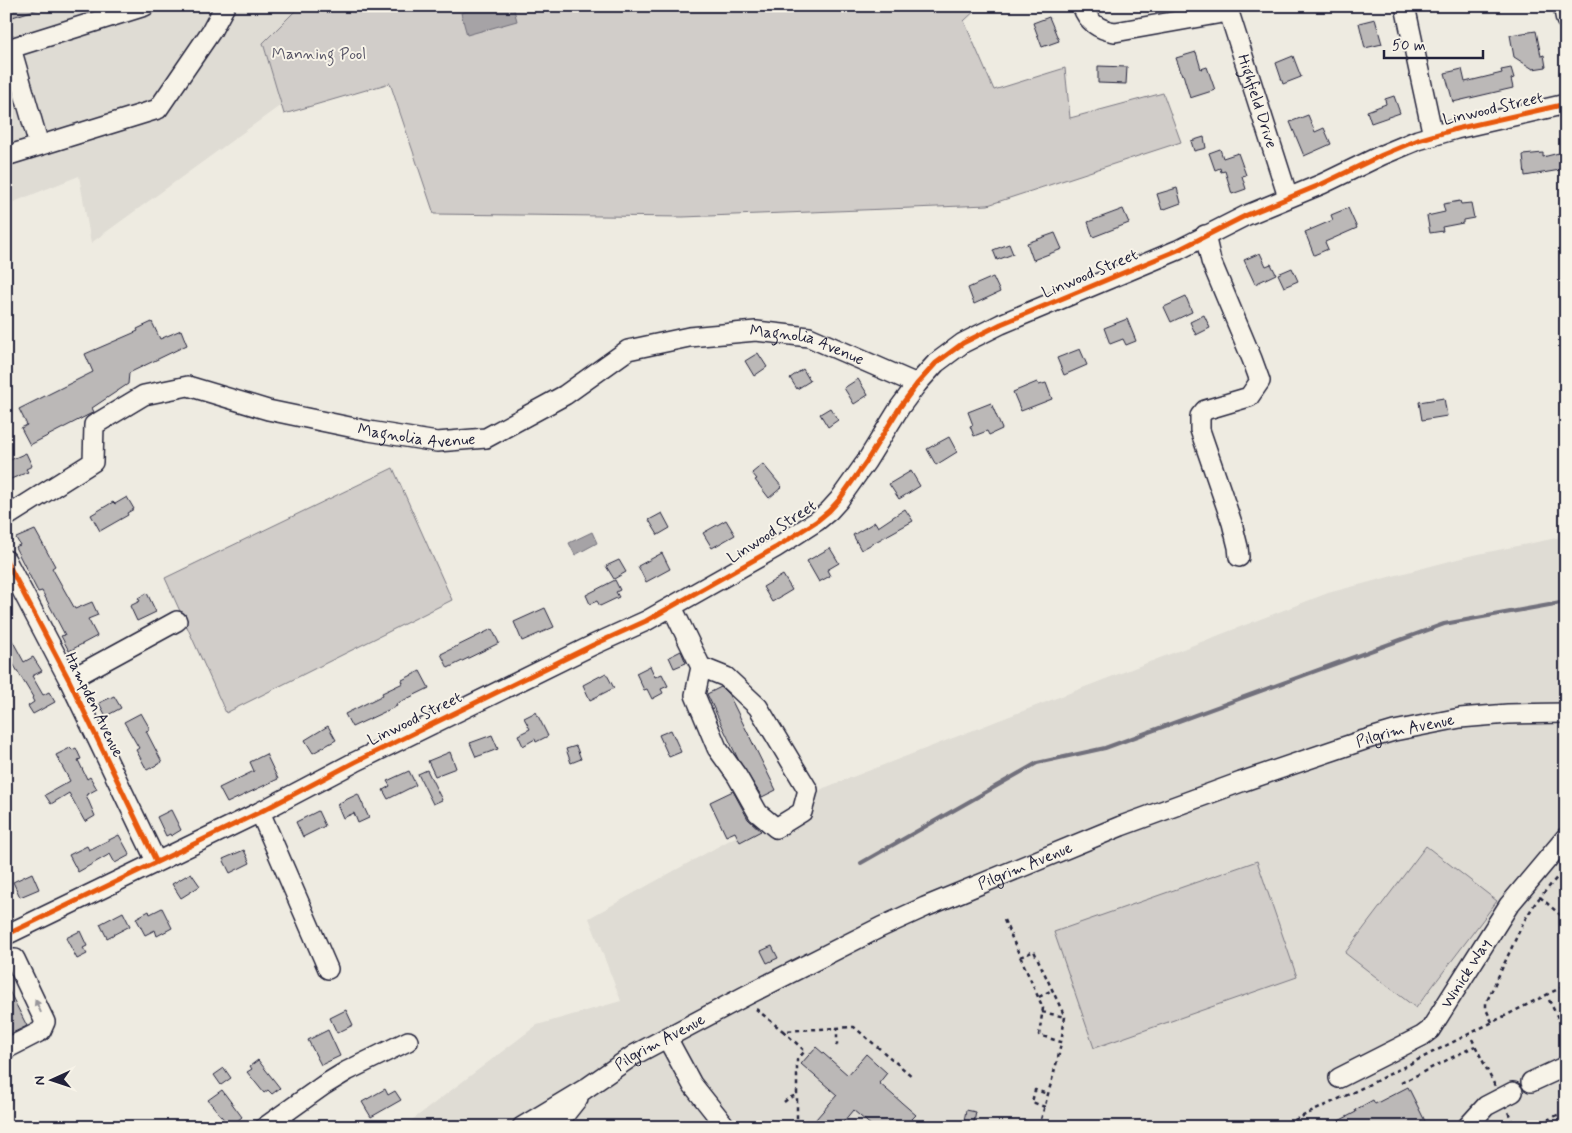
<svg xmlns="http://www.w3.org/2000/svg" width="1572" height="1133" font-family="Mynerve,sans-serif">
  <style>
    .built { fill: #dfdcd4 }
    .green { fill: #d1cdc9; stroke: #7a7882 }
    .water { fill: #a6a3a6; stroke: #716f7b }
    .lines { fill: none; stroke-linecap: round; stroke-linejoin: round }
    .stream { stroke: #716f7b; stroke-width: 4 }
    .building { fill: #bbb8b7; stroke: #22223b }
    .minor-casing { stroke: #22223b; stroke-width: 22 }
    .path { stroke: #22223b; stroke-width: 2.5; stroke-dasharray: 4 4; stroke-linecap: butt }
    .minor { stroke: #f7f3e8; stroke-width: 19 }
    .cycleway-casing { stroke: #f7f3e8; stroke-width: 8 }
    .cycleway { stroke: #e8590c; stroke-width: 5 }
    .oneway { fill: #97959a }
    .labels { text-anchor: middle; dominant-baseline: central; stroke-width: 4; stroke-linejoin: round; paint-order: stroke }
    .park-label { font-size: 16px; fill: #575566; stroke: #f7f3e8 }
    .street-label { font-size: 16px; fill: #22223b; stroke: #f7f3e8 }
  </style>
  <rect width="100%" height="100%" fill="#eeebe1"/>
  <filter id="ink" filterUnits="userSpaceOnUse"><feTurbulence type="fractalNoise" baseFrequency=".02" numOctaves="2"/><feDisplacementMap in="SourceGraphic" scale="10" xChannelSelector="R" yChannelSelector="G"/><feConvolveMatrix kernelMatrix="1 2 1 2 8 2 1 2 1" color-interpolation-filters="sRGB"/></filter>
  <g filter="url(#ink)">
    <path class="built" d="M6,6H300L263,43L281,105L91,243L79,176L6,205Z
      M1566,536V1127H403L537,1025L621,1001L589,918L824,788L1328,593L1469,556Z"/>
    <path class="green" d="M300,6H980L964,21L994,90L1065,68L1070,118L1163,93L1181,142L988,205L683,217L434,214L390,83L284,114L263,43Z
      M393,468L452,600L226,713L165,578Z
      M1426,846L1497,901L1416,1008L1345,953Z
      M1257,861L1297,977L1094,1048L1054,932Z"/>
    <path class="water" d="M484,6H513L517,21L467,35L461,13Z
      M592,532L597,543L575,555L569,543Z"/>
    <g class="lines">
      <path class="stream" d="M861,863L1037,763L1105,748L1444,624L1566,602"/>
    </g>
    <path class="building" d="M6,6H38V9L6,19Z
      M1049,17L1059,41L1042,47L1033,23Z
      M1375,19L1382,44L1365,48L1359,23Z
      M1536,31L1541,56L1544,55L1546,67L1533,69L1514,57L1510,35Z
      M1196,52L1201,69L1207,67L1215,90L1190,98L1183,74L1182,75L1176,58Z
      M1293,56L1301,77L1283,84L1276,63Z
      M1098,66L1127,67L1126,84L1098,83Z
      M1511,68L1514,78L1511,79L1513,88L1453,102L1445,73L1462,69L1465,82L1502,73L1501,70Z
      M1394,96L1400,113L1371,123L1367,111L1386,104L1385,99Z
      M1308,115L1315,132L1324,128L1331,144L1304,156L1290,122Z
      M1204,137L1206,148L1194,151L1191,141Z
      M1220,149L1223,158L1238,153L1246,175L1242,176L1246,189L1232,194L1225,171L1221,172L1220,168L1215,170L1209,153Z
      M1563,152L1566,161V169L1525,176L1523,155L1543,153V157Z
      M1177,188L1181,203L1162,210L1157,194Z
      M1460,201L1461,204L1471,203L1474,218L1463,220V223L1442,227L1443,231L1430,233L1427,216L1445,212L1443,204Z
      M1348,208L1357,228L1325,242L1328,249L1314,255L1305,232L1333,220L1331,215Z
      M1123,209L1129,223L1093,237L1088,222Z
      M1055,233L1062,249L1033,260L1027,243Z
      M1009,244L1013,254L997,260L993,250Z
      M1260,253L1266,266L1271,264L1276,274L1255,284L1244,260Z
      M1292,268L1298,281L1284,287L1278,274Z
      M993,277L1000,292L974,304L968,288Z
      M1186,297L1192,312L1171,322L1164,307Z
      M1204,315L1210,328L1196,335L1190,322Z
      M1127,319L1136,341L1126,345L1123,339L1110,344L1104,328Z
      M152,322L160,339L181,330L187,345L129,373L128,384L92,408L94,412L30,445L21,428L27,425L19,409L93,372L85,354L138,331L137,329Z
      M1080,349L1087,365L1064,375L1057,358Z
      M758,353L767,367L754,376L745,361Z
      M803,369L810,381L797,389L790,378Z
      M858,379L868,395L854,404L844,388Z
      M1037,382L1039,385L1046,383L1052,399L1021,411L1013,392Z
      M1444,398L1447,416L1422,420L1419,402Z
      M991,403L1002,429L989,435L987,431L974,436L970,426L973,425L968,412Z
      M830,408L838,420L828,427L820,414Z
      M949,437L957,452L936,465L927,449Z
      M26,453L32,466L26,469L28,472L6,481V462Z
      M763,464L782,487L769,498L755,480L757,479L752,473Z
      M911,471L920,486L899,499L889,484Z
      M127,497L134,509L127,513L128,515L100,531L91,515L113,502L115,504Z
      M905,509L913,521L861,550L853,535L875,522L878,527Z
      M662,513L670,528L658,535L649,520Z
      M726,520L735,535L712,548L703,533Z
      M35,530L55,566L52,568L75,609L92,602L98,615L88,619L97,636L69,651L61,636L65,635L42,591L38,592L15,547L20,545L16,538Z
      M830,548L839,563L827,570L830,576L819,582L807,561Z
      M662,553L670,569L646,582L638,566Z
      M619,560L626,572L614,579L606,566Z
      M783,575L792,590L772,602L763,587Z
      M615,580L620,590L616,592L619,597L600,606L597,601L590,604L586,595Z
      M147,593L156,612L137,621L130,606L140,601L138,598Z
      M545,608L554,627L522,641L514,622Z
      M6,629L24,662L33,657L42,671L32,676L43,695L49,692L55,702L33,714L28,706L34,702L32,698L33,697L6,652Z
      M492,629L499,643L448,668L441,654Z
      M681,651L686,663L674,668L669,657Z
      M650,666L655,677L662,674L668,686L661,689L663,693L652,699L647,689L644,690L636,673Z
      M420,671L429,688L396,704L397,706L352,727L345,714L383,695L382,693L403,683L402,680Z
      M606,673L614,688L590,700L583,685Z
      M721,687L729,695L776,790L762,797L738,759L707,694Z
      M114,696L121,708L106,716L99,703Z
      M536,712L548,736L536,742L535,739L523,746L518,735L530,729L524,718Z
      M141,713L149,727V730L146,731L162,762L147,770L136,750L139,748L124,722Z
      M328,726L336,740L313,753L305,740Z
      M671,730L681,752L669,757L659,735Z
      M492,735L498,749L476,757L470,743Z
      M576,746L581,759L571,763L566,749Z
      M70,748L72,750L76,748L81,759L78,760L87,779L90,777L97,789L86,795L95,816L85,822L69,793L51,804L45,795L70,781L56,755Z
      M450,752L456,768L435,776L428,761Z
      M266,754L278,779L227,803L219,788L254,771L250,762Z
      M427,770L442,800L433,804L418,774Z
      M409,771L416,785L388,799L383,790L390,786L387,781Z
      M733,791L748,819L761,831L740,842L735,832L726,836L710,802Z
      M358,794L369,818L358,823L354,813L343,818L337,804Z
      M171,810L181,830L171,836L170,834L166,836L157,817Z
      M318,811L325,826L303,837L296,822Z
      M119,835L130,855L115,863L110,854L78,872L69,855L87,846L89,850Z
      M244,850L250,863L230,873L223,859Z
      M32,873L39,889L20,897L13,882Z
      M191,873L200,886L181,898L172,884Z
      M162,908L172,928L157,936L155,930L145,935L136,918L149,911L150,914Z
      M123,912L130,926L107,938L100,924Z
      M80,931L87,946L83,948L87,954L77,959L66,938Z
      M772,946L778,958L767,963L761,951Z
      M6,985L27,1026L6,1036Z
      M346,1010L353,1025L337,1033L330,1018Z
      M328,1030L340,1056L321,1065L308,1040Z
      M816,1047L848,1075L866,1054L887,1073L879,1083L916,1115L912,1119L921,1127H873L853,1110L839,1127H809L837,1095L801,1064Z
      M258,1060L280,1088L272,1094L268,1090L264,1093L247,1072L252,1069L250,1066Z
      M224,1068L231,1078L221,1085L214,1075Z
      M1408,1087L1428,1127H1327L1356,1112L1355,1110L1373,1100L1375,1104Z
      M385,1089L388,1095L395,1091L401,1100L371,1117L362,1102Z
      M222,1090L242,1117L230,1127L208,1100Z
      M966,1110L976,1112L973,1127H963Z"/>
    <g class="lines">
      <g class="minor-casing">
        <g id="minor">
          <path d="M1082,6C1088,22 1098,30 1115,32L1228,12"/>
          <path id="s1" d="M1227,6L1288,197"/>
          <path d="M1405,6L1433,136"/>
          <path d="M1563,6L1566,20"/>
          <path d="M39,145L11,48L145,6"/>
          <path d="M6,156L158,109L212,30L225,6"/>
          <path d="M1205,235L1211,261L1252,359L1260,381L1249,397L1205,410L1200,416V430L1232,523L1238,547L1239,557"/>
          <path id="s2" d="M6,517L93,462L94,425L144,395L188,386L268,410L369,431L437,442L486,438L565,395L628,350L689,337L756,331L809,337L917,384"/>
          <path d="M6,560L69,680L156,861"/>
          <path d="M672,607L701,667L726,677L758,707L808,790L802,812L776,828L758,813L737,776L717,748L695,695L701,667"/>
          <path d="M69,680L177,621"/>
          <path d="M260,812L328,969"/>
          <path d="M6,935L260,812L355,762L593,645L646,621L775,548L817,521L829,511L839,500L866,462L900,407L917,384L936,363L963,343L1001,324L1178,250L1247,215L1322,184L1382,155L1418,140L1456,129L1566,104"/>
          <path d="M6,959H15L45,1022L41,1031L6,1049"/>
          <path d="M667,1038L692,1084L726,1127"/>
          <path id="s3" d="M1339,1078L1422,1036L1430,1030L1509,905L1566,837"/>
          <path d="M1531,1082L1566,1066"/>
          <path d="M265,1127L324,1085L347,1071L408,1041"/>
          <path id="s4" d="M522,1127L585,1089L634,1055L747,995L881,927L925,907L1121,826L1241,782L1364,740L1394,731L1460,718L1508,714L1566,713"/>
          <path d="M555,1127L578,1098"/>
          <path d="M1467,1127L1486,1106L1513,1092"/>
        </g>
      </g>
      <path class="path" d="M1540,897L1566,920
        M1004,920L1043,1008L1039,1035L1061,1042L1065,1017L1034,951L1020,957
        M1039,997L1052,990
        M1549,1000L1566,1034
        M756,1009L783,1031L854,1027L913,1077
        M1042,1012L1065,1017
        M1492,1022L1486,1009V1003L1524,921L1536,902L1566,867
        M783,1031L805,1051L797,1060V1127
        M1472,1039L1495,1086
        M836,1046L837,1044V1028
        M1401,1083L1475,1046
        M784,1102L789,1098L797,1095
        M1045,1107L1032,1102L1035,1090L1048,1094
        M1508,1112L1515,1127
        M1547,1120L1566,1111
        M1039,1127L1059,1054L1061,1042
        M1280,1127L1366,1086L1566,985
        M1311,1127L1314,1125L1315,1127
        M1533,1127L1537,1125"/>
      <use href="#minor" class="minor"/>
      <g class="cycleway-casing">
        <path id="cycleway" d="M6,560L69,680L156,861
          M6,935L260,812L355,762L593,645L646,621L775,548L817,521L829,511L839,500L866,462L900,407L917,384L936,363L963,343L1001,324L1178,250L1247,215L1322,184L1382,155L1418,140L1456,129L1566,104"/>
      </g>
      <use href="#cycleway" class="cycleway"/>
    </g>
    <defs><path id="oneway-solid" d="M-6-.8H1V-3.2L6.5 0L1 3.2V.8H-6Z" transform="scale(1.25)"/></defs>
    <use class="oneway" href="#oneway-solid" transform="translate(38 1006) rotate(-114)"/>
  </g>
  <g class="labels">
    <g class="park-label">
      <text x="319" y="54">Manning Pool</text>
    </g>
    <g class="street-label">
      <text stroke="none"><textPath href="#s1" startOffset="100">Highfield Drive</textPath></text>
      <text transform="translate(1493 109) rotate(-13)">Linwood Street</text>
      <text transform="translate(1090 274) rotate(-23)">Linwood Street</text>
      <text stroke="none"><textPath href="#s2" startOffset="898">Magnolia Avenue</textPath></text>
      <text stroke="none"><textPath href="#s2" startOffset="478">Magnolia Avenue</textPath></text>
      <text transform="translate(772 532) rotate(-33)">Linwood Street</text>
      <text transform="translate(94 705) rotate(64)">Hampden Avenue</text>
      <text transform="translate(415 719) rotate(-26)">Linwood Street</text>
      <text stroke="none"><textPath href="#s4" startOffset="972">Pilgrim Avenue</textPath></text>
      <text stroke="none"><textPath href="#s4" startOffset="568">Pilgrim Avenue</textPath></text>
      <text stroke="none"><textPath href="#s3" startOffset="170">Winick Way</textPath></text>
      <text stroke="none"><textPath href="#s4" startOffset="162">Pilgrim Avenue</textPath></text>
    </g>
  </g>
  <rect width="1572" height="1133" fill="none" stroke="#f7f3e8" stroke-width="25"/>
  <rect x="12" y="12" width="1547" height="1108" fill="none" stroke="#22223b" stroke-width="2" filter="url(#ink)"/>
  <g transform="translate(52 1080) rotate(267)" stroke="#f7f3e8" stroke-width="4" paint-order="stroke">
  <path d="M0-4L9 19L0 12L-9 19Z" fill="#22223b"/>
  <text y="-8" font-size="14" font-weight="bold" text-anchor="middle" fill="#22223b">N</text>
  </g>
  <path d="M1384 50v8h99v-8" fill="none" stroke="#22223b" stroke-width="2.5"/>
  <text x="1392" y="50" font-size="15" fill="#22223b" stroke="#f7f3e8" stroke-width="4" paint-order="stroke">50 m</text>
</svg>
